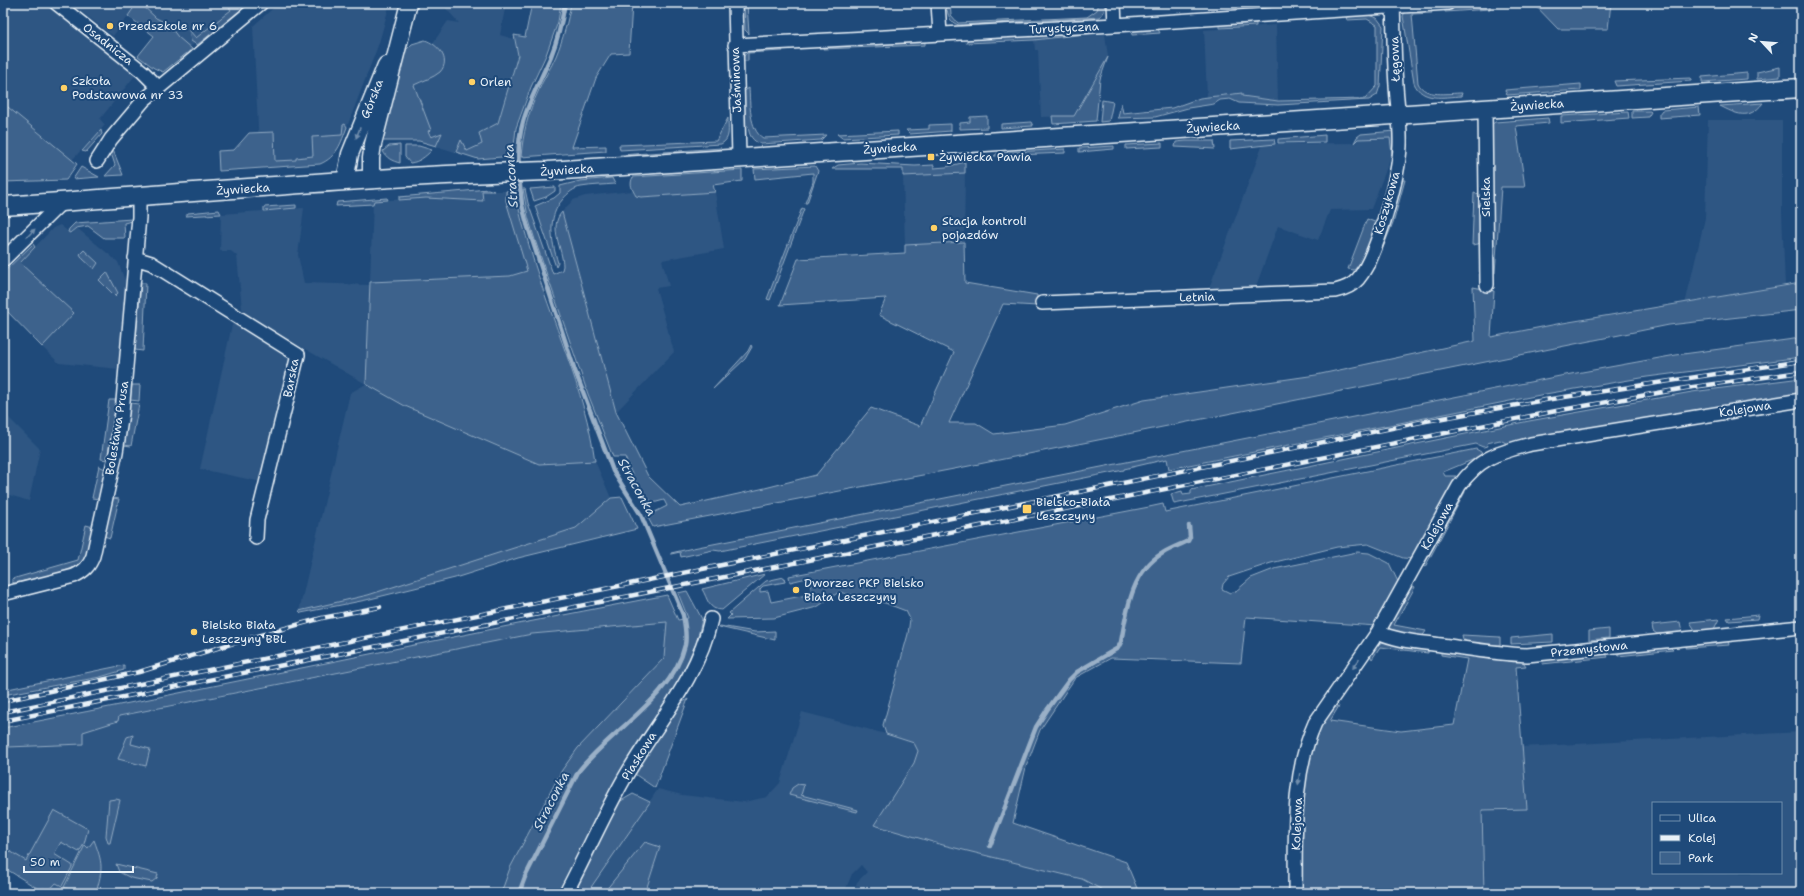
<svg xmlns="http://www.w3.org/2000/svg" width="1804" height="896" font-family="'Shantell Sans',sans-serif">
  <style>
    .built { fill: #2e5683; fill-rule: evenodd }
    .green { fill: #3c628c; stroke: #92aac2 }
    .lines { fill: none; stroke-linecap: round; stroke-linejoin: round }
    .stream { stroke: #9ab0c7; stroke-width: 4.5 }
    .minor-casing { stroke: #e8f1f8; stroke-width: 16 }
    .tertiary-casing { stroke: #e8f1f8; stroke-width: 19 }
    .secondary-casing { stroke: #e8f1f8; stroke-width: 21 }
    .minor { stroke: #1f4a7a; stroke-width: 13 }
    .tertiary { stroke: #1f4a7a; stroke-width: 16 }
    .secondary { stroke: #1f4a7a; stroke-width: 18 }
    .rail-casing { stroke: #e8f1f8; stroke-width: 4.5 }
    .rail { stroke: #1f4a7a; stroke-width: 3; stroke-dasharray: 9; stroke-linecap: butt }
    .oneway { fill: #6f8dac }
    .poi-dot { fill: #ffd166; stroke: #1f4a7a; stroke-width: 1.5 }
    .labels { text-anchor: middle; dominant-baseline: central; stroke-width: 4; stroke-linejoin: round; paint-order: stroke }
    .poi-label { font-size: 12px; fill: #e8f1f8; stroke: #1f4a7a; text-anchor: start }
    .street-label { font-size: 12px; fill: #e8f1f8; stroke: #1f4a7a }
    .water-label { font-size: 13px; font-style: italic; fill: #d4e1ec; stroke: #1f4a7a }
  </style>
  <rect width="100%" height="100%" fill="#1f4a7a"/>
  <filter id="ink" filterUnits="userSpaceOnUse"><feTurbulence type="fractalNoise" baseFrequency=".025" numOctaves="2"/><feDisplacementMap in="SourceGraphic" scale="8" xChannelSelector="R" yChannelSelector="G"/><feConvolveMatrix kernelMatrix="1 2 1 2 8 2 1 2 1" color-interpolation-filters="sRGB"/></filter>
  <g filter="url(#ink)">
    <path class="built" d="M3,3H50L137,73L100,119L105,125L72,160L3,103Z
      M70,3H245L190,47L134,8L113,36Z
      M279,3H390L379,43L347,127L331,155L260,168L253,26Z
      M441,3H506L500,35L514,39L518,55L498,123L478,159L419,141H402L411,75L448,21L459,23Z
      M1276,25L1278,101L1242,96L1241,93L1207,97L1204,30Z
      M1105,34L1108,57L1074,116L1041,117L1038,50H1035L1034,40Z
      M1708,120H1782V212L1785,285L1685,304L1705,218Z
      M1391,138L1392,154L1371,209L1330,210L1318,240L1278,226L1255,289L1208,291L1263,144L1356,143L1358,139Z
      M965,173L964,242L905,245L903,176Z
      M482,191H506V201L527,271L510,276L370,282L373,201L426,198L482,201Z
      M633,191L636,196L641,197L715,192L724,249L662,260L669,286L656,288L674,352L616,412L562,212L573,200L585,196Z
      M304,208L298,255L304,283L370,285L366,384L405,406L539,464L595,461L611,498L576,528L368,595L299,611L350,393L366,384L251,318L242,309L237,256L231,251H220L221,214Z
      M60,225L71,234L77,228L118,262L127,286L119,369L59,363L42,347L74,313L20,263L53,228Z
      M238,323L288,354L289,363L262,479L257,481L200,469L232,325Z
      M3,412L40,449L29,501L3,493Z
      M668,622L664,658L578,748L562,770L510,868L501,893H38L40,889L3,867V735L86,722L205,700L532,634Z
      M802,712L886,734L914,743L918,751L914,763L874,825L943,845L1082,879L1108,893H853L857,882L867,872L861,865L852,874L844,893H587L658,789L682,795L744,802L767,797L780,783Z
      M1801,732V893H1484L1482,810L1527,809L1521,747ZM1653,803H1781V873H1653Z"/>
    <path class="green" d="M137,3H140L156,18L168,24L178,37L192,49L163,72L154,68L138,56L154,36L128,16Z
      M226,3H236L243,8L197,45L191,41L189,30L196,38L231,10Z
      M532,3H561L558,22L546,55L531,87L516,128L513,156L478,159L456,152L461,140L467,151L482,144L479,133L498,123L518,55L514,35L525,37Z
      M571,3H632L629,53L611,54L596,78L572,147L606,146V151L521,157C523,133 528,113 538,92C543,79 551,68 556,56C563,39 568,21 571,3Z
      M744,3H747L749,34L745,30Z
      M945,3H950L951,15L958,23L1087,17L1097,10L1099,3H1105L1104,12L1100,17L959,25C951,23 949,18 947,10H945Z
      M1533,3H1611L1608,29H1558Z
      M1490,5V9L1445,12V8Z
      M1430,9L1432,13L1412,14L1418,83C1425,98 1448,93 1462,93L1461,96C1444,97 1422,102 1414,83L1403,16L1405,12Z
      M1368,15L1377,18L1383,26L1380,86L1377,95L1369,100L1278,105L1239,103L1230,99L1220,100L1214,104L1188,108L1155,117L1118,118L1121,103L1123,113L1172,108L1200,98L1242,93V96L1278,101L1365,99L1377,86V25L1367,19L1347,20L1346,17Z
      M1256,23V26L1220,28V25Z
      M1158,29L1160,33L1132,35L1131,31Z
      M1104,32L1034,40L966,43L968,39Z
      M425,40C437,44 452,59 440,72C433,78 422,81 414,85L431,130L428,131L431,137L442,133L436,146L419,141H380L406,50L412,44Z
      M925,41V45L823,49L824,46Z
      M781,48L783,51L748,53V61H742C745,45 769,49 781,48Z
      M1108,57L1100,79L1096,121L1053,124L1052,116H1074Z
      M1780,67V77L1757,79V72Z
      M1747,73V79L1702,82V77Z
      M1691,78V81L1616,86L1614,81Z
      M1581,84V90L1507,95L1505,90Z
      M749,88C750,102 749,130 763,138L826,135L821,140L761,144C752,141 749,135 748,126H744L743,92Z
      M1102,100L1113,102L1109,121L1100,122Z
      M3,103L77,164L66,180L3,182Z
      M1763,103C1749,121 1736,114 1720,106Z
      M1699,107L1700,115L1659,118V114L1662,110Z
      M1632,111H1650L1651,112L1648,117L1632,118Z
      M1628,112L1629,118L1561,123V116Z
      M987,116V128L960,129V123L970,122V117Z
      M728,118C728,128 731,139 721,144L620,150L619,145L716,141Z
      M1548,118L1549,123L1516,126L1525,187H1501L1495,273H1490L1491,125L1495,122Z
      M1031,122L1033,126L1001,128V124Z
      M345,124L347,127C341,143 337,157 320,164L219,171L218,151L234,150L249,133L274,132L275,161L296,160V158L313,156L312,137L342,135L343,125Z
      M951,124V131L910,134L906,130L929,129V125Z
      M101,130L102,134L86,152L82,151Z
      M898,131V135L842,138L837,134Z
      M1395,131L1394,157L1392,158L1390,156L1392,154L1390,138L1358,139L1354,143L1357,137L1361,134Z
      M1325,135V142L1278,143V139Z
      M1274,139L1275,144L1230,149V141Z
      M1186,141H1214L1215,149L1175,147L1176,142Z
      M1162,143V147L1126,149V145Z
      M400,145V163C392,161 386,158 383,151L389,146Z
      M405,146H419L432,150C425,157 419,162 410,163L405,157Z
      M1114,146V149L1079,152V148Z
      M721,148L714,151L621,157L620,155Z
      M1065,149V153L994,156L998,153Z
      M113,150L123,175L105,176L115,165L111,153Z
      M965,162V173L903,176V169H832L838,165L860,163L915,166L934,165V168L946,167Z
      M815,166L818,171L807,203H805L813,182V173L755,179L754,169Z
      M81,167L99,177L73,179Z
      M742,170V181L713,185L715,192L641,197L636,196C632,189 629,184 633,177Z
      M612,178L615,184C604,185 592,185 581,187C574,188 568,193 563,199C547,217 551,240 558,263L556,267L535,206L554,198L560,193V186L580,181Z
      M1402,180H1405L1394,220L1375,268L1370,266L1398,184Z
      M555,187V191L546,197L534,201L530,189Z
      M488,189L494,191H482L483,201L426,198L399,200V197Z
      M523,189H525L528,203L553,274L562,270L563,266C563,249 548,227 562,212L616,412L648,476L680,507L765,488L816,475L871,408L920,426L954,352L879,315L886,298L780,305L798,259L905,253V245L964,242L965,283L1037,295V306L1003,304L949,423H976L994,434L1065,425L1144,400L1316,375L1475,341L1473,287L1494,291L1491,337L1557,324L1801,283V310L1669,325L959,468L653,527L647,516L667,506L664,500L653,503C637,488 633,478 625,457H613L588,394L535,240L528,217Z
      M516,190C518,212 525,231 531,252C551,321 585,389 595,461L539,464L405,406L366,384L370,282L510,276L527,271L506,201V191Z
      M1474,193L1481,196L1483,240L1478,244L1472,245Z
      M387,198L388,200L374,201L373,204L336,206L337,202Z
      M296,205V208L264,211V207Z
      M802,208L804,209L770,300L767,299Z
      M219,210L221,214L186,216L188,213Z
      M132,219V221L124,223L125,238H104L88,226L76,228L70,233L68,232L69,229L75,223Z
      M1367,219L1377,223L1364,259L1354,270L1348,269Z
      M33,244L35,247L20,263L74,313L42,347L3,307V273Z
      M84,250L98,263L94,269L83,259L80,254Z
      M107,272L118,293L115,296L99,280Z
      M141,283H146L143,351L135,350Z
      M1801,338V357L1647,377L1545,394L1169,469L1167,459L1124,469V470L720,551L713,550L681,557L680,552L671,554V553L693,548L1560,376L1676,355Z
      M751,345L752,347L745,359L713,389L748,351Z
      M1801,378V396L1509,446L1508,444L1500,440L1487,443L1488,446L1483,447L1476,444L1174,504L1171,494L1182,491L1183,495L1191,494V490L1529,421L1692,392Z
      M132,385H140L139,401L130,400Z
      M109,400H116L108,460L101,459Z
      M130,403L139,404L131,446L124,445Z
      M1476,449L1481,452L1482,456L1443,472L1445,476H1456L1459,482L1415,559L1403,558L1368,544L1337,547L1271,563L1229,577L1223,584L1222,589L1230,593L1236,591L1251,578L1274,569L1357,552L1369,553L1389,563L1400,586L1377,626L1246,617L1241,663L1111,658L1075,678L1040,730L1035,743L1026,767L1013,823L1126,862L1139,893H1108L1082,879L943,845L874,825L914,763L918,751L914,743L886,734L883,725L908,634L910,619L906,611L885,603L839,592L817,607L774,618L727,619L731,615L729,613L766,581L784,577L785,582L763,586L760,589V592L768,591L771,602L812,594L810,582L807,583V578L790,582L789,576L1149,507L1163,504L1165,512Z
      M99,466L105,469L99,499L92,498Z
      M1463,487L1465,492L1425,567L1421,565Z
      M622,497L637,529L518,558L455,578L366,600L301,613L299,611L368,595L576,528L611,498Z
      M113,498L119,499L110,538L104,536Z
      M86,525L93,527C90,537 90,551 84,559C75,573 31,579 15,583L12,582V579L78,560Z
      M765,574L722,610C708,610 708,599 702,589Z
      M1410,584L1415,587L1394,625L1426,631L1422,637L1393,632L1388,629V624Z
      M687,591L702,619L697,641L680,678L559,893H501L510,868L562,770L578,748L664,658L667,622L532,634L119,716L118,721L83,732V744L8,747L3,744V728C225,685 445,637 667,595L678,620L688,618L678,593Z
      M1758,615L1757,619L1729,621L1727,618Z
      M1719,619L1714,629L1695,630L1690,622Z
      M1680,622L1682,632L1657,634L1653,631L1652,625Z
      M720,626L755,632L775,631V640L719,627Z
      M1609,629V638L1589,640V631Z
      M1553,634V642L1511,644V638Z
      M1462,635L1500,637V645L1470,644L1463,639Z
      M1728,641L1729,645L1686,648L1687,645Z
      M1382,642L1428,649V653L1380,647L1372,659L1370,655L1372,649Z
      M1670,647L1673,650L1618,656L1620,651Z
      M1441,651L1522,660L1526,666L1516,667L1527,809L1482,810L1484,893H1298L1301,793L1307,754L1329,710L1339,706L1330,721L1401,731L1454,725L1467,659L1441,655Z
      M1605,652L1608,657L1542,664L1544,658Z
      M124,665V670L100,677L3,695V690Z
      M688,699L655,788L636,775L635,771L681,703Z
      M133,735L131,744L150,749L146,766L118,759L127,737Z
      M798,784L804,785L801,795L858,810L857,812L789,795L792,788Z
      M633,794L650,802L587,893H573L619,802Z
      M116,799L120,800L110,843H108L106,836L109,800Z
      M54,810L88,829L84,844L79,852L61,842L54,854L72,865V867L62,886L56,883L47,893H42L44,888L40,890L3,867V847L26,861Z
      M94,840C103,864 103,868 96,893H75L64,887L85,845L88,848Z
      M645,842L660,847L645,893H616L605,891Z
      M116,864L158,874L157,878L152,882L131,878L119,872Z"/>
    <g class="lines">
      <path class="stream" d="M519,169C515,121 533,98 551,56C558,39 562,21 565,3
        M990,846L1036,727L1047,710L1069,680L1077,672L1118,648L1121,642C1127,609 1132,571 1163,553C1171,548 1180,545 1188,541L1190,537L1189,526
        M519,893L525,877L578,772C609,731 673,698 685,645C687,635 685,625 683,615L641,515L613,471L574,368L527,224L522,205L519,176"/>
      <g class="minor-casing">
        <path id="minor" d="M56,3L143,72L158,87
          M735,3L739,157
          M938,3L940,34
          M1114,3L1115,25
          M735,45L1115,25L1448,3
          M1485,109L1487,285
          M97,161L111,139L144,100L261,3
          M135,258L151,263L298,355L257,520L256,538
          M3,260L62,202
          M1042,303L1335,291C1344,289 1352,286 1358,279C1377,257 1399,175 1400,146C1401,125 1397,106 1396,85C1394,58 1394,30 1393,3
          M3,594L74,576C84,571 89,567 93,556L116,452L122,413L139,217V197
          M1378,632C1397,641 1420,642 1441,645C1470,649 1498,654 1527,655L1801,627
          M566,893C586,855 603,816 624,779C654,726 698,679 711,619
          M1295,893C1296,837 1291,776 1315,723L1378,632L1459,486C1481,456 1498,453 1531,444L1801,400"/>
      </g>
      <g class="tertiary-casing">
        <path id="tertiary" d="M371,180V158L373,144L409,3
          M345,181L350,154L386,65"/>
      </g>
      <g class="secondary-casing">
        <path id="secondary" d="M3,206C184,194 366,176 548,171L1801,88"/>
      </g>
      <use href="#minor" class="minor"/>
      <use href="#tertiary" class="tertiary"/>
      <use href="#secondary" class="secondary"/>
      <g class="rail-casing">
        <path id="rail" d="M3,701L139,672L250,638L322,618L380,607
          M3,712L1426,421L1545,400L1801,361
          M3,721L1556,411L1686,388L1801,372"/>
      </g>
      <use href="#rail" class="rail"/>
    </g>
    <defs><path id="oneway-solid" d="M-6-.8H1V-3.2L6.5 0L1 3.2V.8H-6Z"/></defs>
    <g class="oneway">
      <use href="#oneway-solid" transform="translate(358 133) rotate(111)"/>
      <use href="#oneway-solid" transform="translate(31 233) rotate(-45)"/>
      <use href="#oneway-solid" transform="translate(1356 664) rotate(125)"/>
      <use href="#oneway-solid" transform="translate(1299 779) rotate(98)"/>
    </g>
  </g>
  <g class="poi-dot">
    <circle cx="110" cy="26" r="4"/>
    <circle cx="472" cy="82" r="4"/>
    <circle cx="64" cy="88" r="4"/>
    <rect x="927" y="153" width="8" height="8" rx="2"/>
    <circle cx="934" cy="228" r="4"/>
    <rect x="1022" y="504" width="10" height="10" rx="2"/>
    <circle cx="796" cy="590" r="4"/>
    <circle cx="194" cy="632" r="4"/>
  </g>
  <g class="labels">
    <g class="poi-label">
      <text x="118" y="26">Przedszkole nr 6</text>
      <text x="72" y="81">Szkoła<tspan x="72" dy="14">Podstawowa nr 33</tspan></text>
      <text x="480" y="82">Orlen</text>
      <text x="939" y="157">Żywiecka Pawia</text>
      <text x="942" y="221">Stacja kontroli<tspan x="942" dy="14">pojazdów</tspan></text>
      <text x="1036" y="502">Bielsko-Biała<tspan x="1036" dy="14">Leszczyny</tspan></text>
      <text x="804" y="583">Dworzec PKP Bielsko<tspan x="804" dy="14">Biała Leszczyny</tspan></text>
      <text x="202" y="625">Bielsko Biała<tspan x="202" dy="14">Leszczyny BBL</tspan></text>
    </g>
    <g class="street-label">
      <text transform="translate(1064 28) rotate(-3)">Turystyczna</text>
      <text transform="translate(108 44) rotate(38)">Osadnicza</text>
      <text transform="translate(1395 59) rotate(-92)">Łęgowa</text>
      <text transform="translate(736 80) rotate(-92)">Jaśminowa</text>
      <text transform="translate(372 99) rotate(-68)">Górska</text>
      <text transform="translate(1537 105) rotate(-4)">Żywiecka</text>
      <text transform="translate(1213 127) rotate(-4)">Żywiecka</text>
      <text transform="translate(890 148) rotate(-4)">Żywiecka</text>
      <text transform="translate(567 170) rotate(-4)">Żywiecka</text>
      <text transform="translate(243 189) rotate(-4)">Żywiecka</text>
      <text transform="translate(1486 197) rotate(-90)">Sielska</text>
      <text transform="translate(1387 203) rotate(-74)">Koszykowa</text>
      <text transform="translate(1197 297) rotate(-2)">Letnia</text>
      <text transform="translate(291 378) rotate(-79)">Barska</text>
      <text transform="translate(1745 409) rotate(-9)">Kolejowa</text>
      <text transform="translate(117 428) rotate(-81)">Bolesława Prusa</text>
      <text transform="translate(1437 526) rotate(-61)">Kolejowa</text>
      <text transform="translate(1589 649) rotate(-6)">Przemysłowa</text>
      <text transform="translate(639 756) rotate(-58)">Piaskowa</text>
      <text transform="translate(1297 824) rotate(-88)">Kolejowa</text>
    </g>
    <g class="water-label">
      <text transform="translate(511 176) rotate(-94)">Straconka</text>
      <text transform="translate(637 487) rotate(61)">Straconka</text>
      <text transform="translate(551 801) rotate(-63)">Straconka</text>
    </g>
  </g>
  <rect width="1804" height="896" fill="none" stroke="#1f4a7a" stroke-width="16"/>
  <rect x="8" y="8" width="1788" height="880" fill="none" stroke="#e8f1f8" stroke-width="1.5" filter="url(#ink)"/>
  <rect x="1652" y="802" width="130" height="72" fill="#1f4a7a" stroke="#6f8dac"/>
  <rect x="1660" y="815" width="20" height="6" fill="#1f4a7a" stroke="#6f8dac"/>
  <text x="1688" y="822" font-size="12" fill="#e8f1f8">Ulica</text>
  <rect x="1660" y="835" width="20" height="6" fill="#e8f1f8" stroke="#6f8dac"/>
  <text x="1688" y="842" font-size="12" fill="#e8f1f8">Kolej</text>
  <rect x="1660" y="852" width="20" height="12" fill="#3c628c" stroke="#6f8dac"/>
  <text x="1688" y="862" font-size="12" fill="#e8f1f8">Park</text>
  <g transform="translate(1762 42) rotate(296)" stroke="#1f4a7a" stroke-width="3" paint-order="stroke">
  <path d="M0-3L7 15L0 10L-7 15Z" fill="#e8f1f8"/>
  <text y="-6" font-size="11" font-weight="bold" text-anchor="middle" fill="#e8f1f8">N</text>
  </g>
  <path d="M24 866v6h109v-6" fill="none" stroke="#e8f1f8" stroke-width="2"/>
  <text x="30" y="866" font-size="12" fill="#e8f1f8" stroke="#1f4a7a" stroke-width="3" paint-order="stroke">50 m</text>
</svg>
